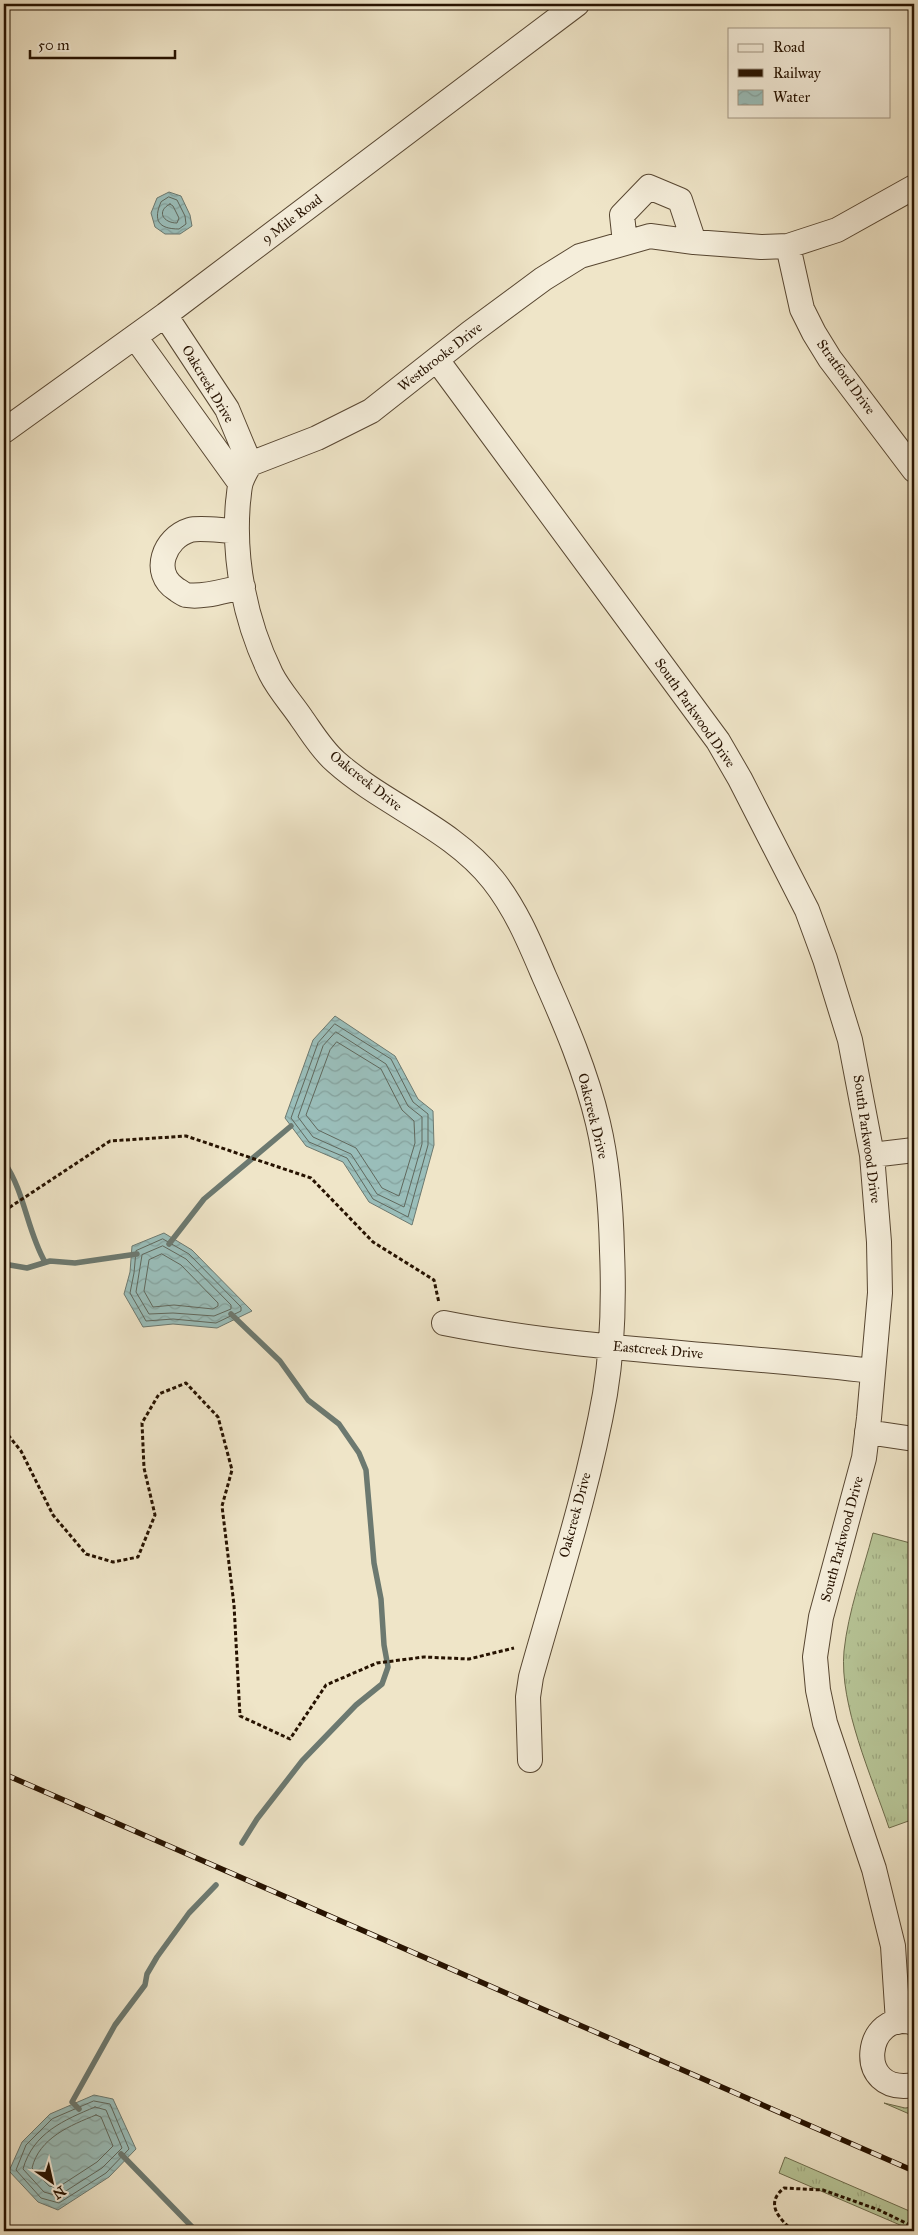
<svg xmlns="http://www.w3.org/2000/svg" width="918" height="2235" font-family="'IM FELL Great Primer',serif">
  <style>
    .grass { fill: url(#grass-tufts); stroke: #6e6c4c }
    .water { fill: url(#water-waves); stroke: #6c7970 }
    .lines { fill: none; stroke-linecap: round; stroke-linejoin: round }
    .shore { stroke: #60685d; stroke-width: 1 }
    .stream { stroke: #6c7970; stroke-width: 5.5 }
    .minor-casing { stroke: #584732; stroke-width: 26 }
    .path { stroke: #261200; stroke-width: 3; stroke-dasharray: 4 2.5; stroke-linecap: butt }
    .minor { stroke: #f5eedb; stroke-width: 24 }
    .rail-casing { stroke: #261200; stroke-width: 5.5 }
    .rail { stroke: #f5eedb; stroke-width: 4; stroke-dasharray: 11; stroke-linecap: butt }
    .labels { text-anchor: middle; dominant-baseline: central; stroke-width: 5; stroke-linejoin: round; paint-order: stroke }
    .street-label { font-size: 14px; fill: #261200; stroke: #f5eedb }
  </style>
  <defs>
    <pattern id="grass-tufts" width="24" height="20" patternUnits="userSpaceOnUse" patternTransform="scale(1.25)"><rect width="24" height="20" fill="#b7c597"/><path d="M3 7l-1-3M5 7V3M7 7l1-3M15 17l-1-3M17 17v-4M19 17l1-3" fill="none" stroke="#9da880"/></pattern>
    <pattern id="water-waves" width="16" height="10" patternUnits="userSpaceOnUse" patternTransform="scale(1.25)"><rect width="16" height="10" fill="#9abeba"/><path d="M0 5q4-4 8 0t8 0" fill="none" stroke="#85a29e"/></pattern>
  </defs>
  <rect width="100%" height="100%" fill="#efe5c8"/>
  <filter id="stains"><feTurbulence type="fractalNoise" baseFrequency=".004" numOctaves="4"/><feColorMatrix values="0 0 0 0 .2 0 0 0 0 .09 0 0 0 0 .02 0 0 0 .5 -.17"/></filter>
  <radialGradient id="worn" r=".72"><stop offset=".6" stop-color="#630" stop-opacity="0"/><stop offset="1" stop-color="#630" stop-opacity=".3"/></radialGradient>
  <path class="grass" d="M873,1533L914,1544V1819L889,1828C872,1777 839,1705 844,1651C848,1612 863,1571 873,1533Z
    M884,2103L905,2108L914,2107V2116Z
    M785,2157L914,2213V2231L779,2173Z"/>
  <path class="water" d="M169,192L181,196L190,215L192,226L180,234H165L155,227L151,213L157,198Z
    M335,1016L395,1056L418,1099L433,1111L434,1145L412,1225L369,1202L343,1162L306,1146L285,1118L313,1040Z
    M164,1233L192,1250L252,1311L217,1328L173,1324L143,1327L124,1294L130,1272L132,1246Z
    M94,2095L113,2099L136,2149L109,2177L58,2210L38,2202L9,2171L22,2142L50,2114Z"/>
  <g class="lines">
    <path class="shore" d="M169,197L177,200L185,216L186,224L179,229C158,229 153,220 161,202Z
      M170,204L173,206L179,218L177,223C163,223 156,211 170,204Z
      M335,1024L391,1059L413,1102L428,1114V1145L408,1217L373,1199L347,1158L309,1142L291,1118L318,1043Z
      M336,1032L386,1064L408,1106L422,1117V1144L404,1207L377,1194L351,1154L313,1137L298,1117L323,1046Z
      M337,1042L381,1069L402,1110L414,1121L415,1143L399,1196L382,1188L356,1148L318,1130L306,1115L330,1050Z
      M163,1239L189,1254L241,1307V1311L216,1323L173,1319L146,1321L130,1293L134,1273L136,1251Z
      M163,1246L186,1259L231,1305V1309L214,1316L173,1313L149,1314L136,1292L142,1255Z
      M162,1254L181,1265L218,1303V1306L213,1309L174,1305L153,1307L144,1291L149,1260Z
      M94,2101L110,2104L129,2149L106,2173L59,2203L41,2198L16,2170L26,2145L52,2119Z
      M95,2107L106,2110L122,2148L102,2168L58,2196L44,2192L23,2169C33,2133 64,2120 95,2107Z
      M96,2115L101,2117L113,2146L97,2162L57,2188L49,2186L32,2168C39,2138 71,2125 96,2115Z"/>
    <path class="stream" d="M4,1162C25,1192 27,1231 45,1262
      M169,1244L204,1199L291,1126
      M4,1264L27,1268L50,1261L75,1263L137,1254
      M231,1314L280,1361L308,1400L339,1424L359,1453L366,1470L374,1563L381,1599L384,1645L388,1667L382,1684L356,1705L302,1761L257,1819L242,1843
      M79,2109L72,2102L115,2025L145,1985L147,1974L157,1957L189,1913L216,1885
      M121,2154L196,2231"/>
    <g class="minor-casing">
      <path id="minor" d="M625,243L622,215L649,187L680,200L694,242
        M788,246L802,309L814,333L830,359L914,470
        M165,315L227,409L250,464C247,469 243,476 241,482C239,488 239,496 238,502C233,560 245,621 271,674C279,690 292,704 302,719C312,733 322,750 336,762C384,805 452,828 493,880C516,909 530,943 544,976C565,1023 586,1072 598,1123C608,1165 611,1208 612,1251C614,1299 613,1346 605,1394C588,1490 557,1584 531,1677L528,1697L530,1760
        M135,337L240,483
        M437,360L718,741L740,779L807,910L825,959L850,1040L872,1155L879,1242L880,1293L869,1418L864,1458L821,1617L815,1657L818,1690L825,1723L874,1869L893,1946L898,2022
        M4,431L165,315L577,4
        M250,464L317,438L371,411L470,333L543,279L580,256L650,236L694,242L761,247L788,246L837,230L914,187
        M236,531C224,531 200,527 190,530C164,538 151,573 176,589C179,591 183,594 186,595C204,598 226,590 243,587
        M872,1155L914,1150
        M444,1323C585,1351 730,1354 872,1371
        M867,1432L914,1439
        M914,2023C865,2007 852,2096 914,2085"/>
    </g>
    <path class="path" d="M4,1211L110,1141L186,1136L311,1178L373,1242L434,1280L439,1303
      M4,1430L21,1451L53,1515L86,1554L113,1562L138,1557L155,1515L144,1468L142,1423L159,1394L186,1383L218,1417L232,1470L222,1506L234,1605L240,1716L290,1739L326,1685L377,1663L424,1657L469,1659L514,1648
      M793,2231C780,2219 764,2204 784,2188L823,2190L879,2210L914,2227"/>
    <use href="#minor" class="minor"/>
    <g class="rail-casing">
      <path id="rail" d="M4,1774L914,2171"/>
    </g>
    <use href="#rail" class="rail"/>
  </g>
  <g class="labels">
    <g class="street-label">
      <text transform="translate(292 219) rotate(-37)">9 Mile Road</text>
      <text transform="translate(440 357) rotate(-38)">Westbrooke Drive</text>
      <text transform="translate(846 377) rotate(54)">Stratford Drive</text>
      <text transform="translate(208 384) rotate(59)">Oakcreek Drive</text>
      <text transform="translate(695 713) rotate(55)">South Parkwood Drive</text>
      <text transform="translate(366 781) rotate(38)">Oakcreek Drive</text>
      <text transform="translate(593 1116) rotate(76)">Oakcreek Drive</text>
      <text transform="translate(867 1139) rotate(82)">South Parkwood Drive</text>
      <text transform="translate(658 1350) rotate(5)">Eastcreek Drive</text>
      <text transform="translate(575 1515) rotate(-75)">Oakcreek Drive</text>
      <text transform="translate(842 1539) rotate(-75)">South Parkwood Drive</text>
    </g>
  </g>
  <rect width="918" height="2235" fill="none" stroke="#efe5c8" stroke-width="20"/>
  <rect x="5" y="5" width="908" height="2225" fill="none" stroke="#261200" stroke-width="2.5"/>
  <rect x="10" y="10" width="898" height="2215" fill="none" stroke="#261200"/>
  <rect x="728" y="28" width="162" height="90" fill="#f5eedb" stroke="#a29683"/>
  <rect x="738" y="44" width="25" height="8" fill="#f5eedb" stroke="#a29683"/>
  <text x="773" y="52" font-size="15" fill="#261200">Road</text>
  <rect x="738" y="69" width="25" height="8" fill="#261200" stroke="#a29683"/>
  <text x="773" y="78" font-size="15" fill="#261200">Railway</text>
  <rect x="738" y="90" width="25" height="15" fill="url(#water-waves)" stroke="#a29683"/>
  <text x="773" y="102" font-size="15" fill="#261200">Water</text>
  <g transform="translate(52 2182) rotate(146)" stroke="#f5eedb" stroke-width="4" paint-order="stroke">
  <path d="M0-4L9 19L0 12L-9 19Z" fill="#261200"/>
  <text y="-8" font-size="14" font-weight="bold" text-anchor="middle" fill="#261200">N</text>
  </g>
  <path d="M30 50v8h145v-8" fill="none" stroke="#261200" stroke-width="2.5"/>
  <text x="38" y="50" font-size="15" fill="#261200" stroke="#f5eedb" stroke-width="4" paint-order="stroke">50 m</text>
  <rect width="100%" height="100%" filter="url(#stains)"/>
  <rect width="100%" height="100%" fill="url(#worn)"/>
</svg>
